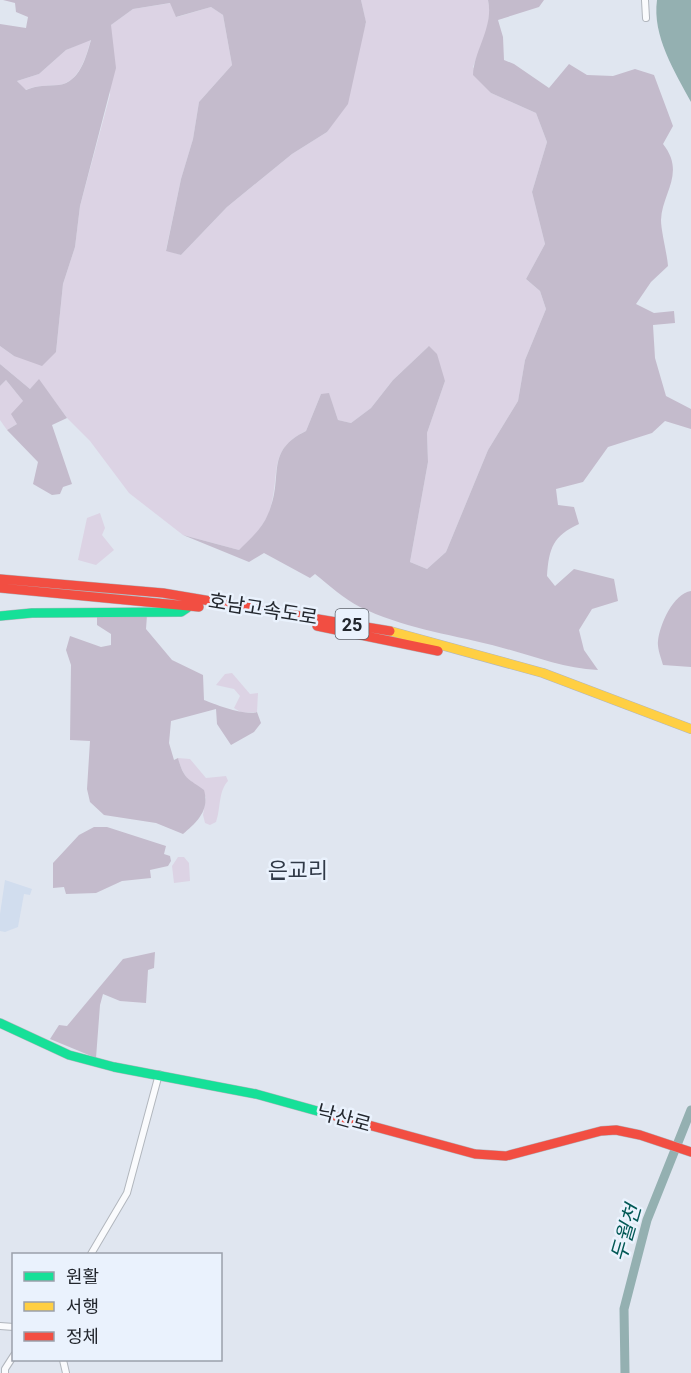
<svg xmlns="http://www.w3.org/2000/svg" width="691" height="1373" font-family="Roboto,'Noto Sans KR',sans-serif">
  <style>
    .built { fill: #d1ddee }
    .green { fill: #dcd3e4 }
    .forest { fill: #c4bbcc; fill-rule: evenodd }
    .water { fill: #94b0b1 }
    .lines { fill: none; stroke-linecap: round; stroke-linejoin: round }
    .river { stroke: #94b0b1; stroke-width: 9 }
    .street-casing { stroke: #b1b6bd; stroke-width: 8 }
    .fast-casing { stroke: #b1b6bd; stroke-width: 10 }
    .slow-casing { stroke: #b1b6bd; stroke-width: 10 }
    .jam-casing { stroke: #b1b6bd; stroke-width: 10 }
    .street { stroke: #fafbfd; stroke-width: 6 }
    .fast { stroke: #16e098; stroke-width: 9 }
    .slow { stroke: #ffcf43; stroke-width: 9 }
    .jam { stroke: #f24e42; stroke-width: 9 }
    .labels { text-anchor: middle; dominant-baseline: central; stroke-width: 5; stroke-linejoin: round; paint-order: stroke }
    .shield { fill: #eaf2fd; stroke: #5e636b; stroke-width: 1.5 }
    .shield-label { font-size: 18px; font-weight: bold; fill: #22262d }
    .street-label { font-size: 20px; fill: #22262d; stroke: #eaf2fd }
    .water-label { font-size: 21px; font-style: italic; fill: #025855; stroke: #eaf2fd }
    .quarter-label { font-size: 22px; fill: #313a48; stroke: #eaf2fd }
  </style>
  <rect width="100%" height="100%" fill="#e0e6f0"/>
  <path class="built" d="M5,880L32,889L30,895L24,894L18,927L5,932L0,931V914Z"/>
  <path class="green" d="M361,0H488C493,22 481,47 473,67L491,93L536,113L547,142L532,192L545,244L526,279L540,291L546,309L525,360L518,401L488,450L446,552L427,569L410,562L428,462L427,433L445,381L428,347L393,380L371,408L351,423L338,420L329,394H321L306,431C267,450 281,473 270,510C264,527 252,538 239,550L183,535L129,493L90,441L67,418L39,380L30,389L0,364V346L14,356L56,352L63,284L75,247L80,206L110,95L111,25L133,9L171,3L177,17L211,7L223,15L232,65L199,102L193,139L181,179L166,250L181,255L227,207L292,154L327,132L366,23Z
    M91,39C86,56 80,82 59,85C47,86 37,85 25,90L17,81L39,74L66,50Z
    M6,380L23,401L17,424L7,430L0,420V386Z
    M100,513L105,528L102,535L114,550L96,565L78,560L87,518Z
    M232,673L250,694L258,693L257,712L242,713L234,708L240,696L234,689L216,685L225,674Z
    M178,758L190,759L206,778L226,776L228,781C218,792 221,808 216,822L210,825L205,823L203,815L206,797C192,786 182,776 178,758Z
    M178,857H184L189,863L190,881L174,883L172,866Z"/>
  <path class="forest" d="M3,0H361L366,22L348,104L327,132L292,154L227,207L181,255L166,251L181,179L193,139L199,102L232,65L223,15L211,7L176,17L170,3L133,9L111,25L116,68L80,206L75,247L63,284L56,352L42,366L14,356L0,346V24L26,28L28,17L16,12L15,3ZM91,40C86,57 80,82 59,85C47,86 37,85 26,90L17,81L39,74L66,50Z
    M488,0H544L539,7L498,20L503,37L504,60L514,64L549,88L569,64L587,75L613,76L635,69L654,75L673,126L663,144C686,173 662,193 661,220C661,231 667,253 668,266L651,282L636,304L654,313L674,311L675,323L653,325L655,358L666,396L691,409V429L665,421L652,433L608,447L583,482L556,489L558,505L574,507L579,524C553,536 549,548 547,576L555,586L574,569L614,579L618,601L592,609L579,630L584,650L598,670C560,668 528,654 492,645C447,634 401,627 360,607C344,599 329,585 315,574L310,578L264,553L249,562L183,535L239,550C251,538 262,529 268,514C285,477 263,452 306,431L321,394L329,393L338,420L351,423L371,408L393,380L429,346L437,354L445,381L427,433L428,462L410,562L427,569L446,552L488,450L518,401L525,360L546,309L540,291L526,279L545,244L532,192L547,142L536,113L491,93L473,75C474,50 494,27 488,0Z
    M0,364L30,389L39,379L67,418L52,425L72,484L63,487L60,494L52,495L33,484L38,462L7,430L17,424L11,414L23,401L6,380L0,386Z
    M691,591V667L663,665C661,658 657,648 658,641C660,624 673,594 691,591Z
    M97,612L147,615L146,629L172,660L203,675L204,700C216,705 246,716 257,712L261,723L254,732L231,745L217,724L216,709L171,721L169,743L174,760L178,758C184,780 188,778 204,790C210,810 197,822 183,834L156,823L104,815L90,802L87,789L90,741L70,740L71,665L66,650L70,636L101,647L111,645V634L97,625Z
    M94,827H107L166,846L164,854L170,856L171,861L168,866L150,870L151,878L122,881L96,893L66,894L64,887L53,888V863L79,835Z
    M155,952L154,968L148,970L146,1003L120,1001L103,994L100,1005L96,1058L50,1039L59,1025L67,1026L123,959Z"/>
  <path class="water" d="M657,0H691V102C675,72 652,36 657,0Z"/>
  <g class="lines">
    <path class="river" d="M625,1373L624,1309L647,1220L691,1110"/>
    <g class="street-casing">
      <path id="street" d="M645,0L646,18
        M91,1254L127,1193L159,1074
        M0,1326L14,1327
        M63,1360L66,1373
        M5,1373V1369L14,1355"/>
    </g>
    <g class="fast-casing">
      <path id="fast" d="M0,616L32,613L181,612L187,608
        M0,1023L69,1055L114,1067L256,1094L328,1114"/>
    </g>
    <g class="slow-casing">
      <path id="slow" d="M390,631L543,673L691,729"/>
    </g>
    <g class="jam-casing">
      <path id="jam" d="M0,579L163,593L390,631
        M0,588L199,607
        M317,626L438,651
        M328,1114L475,1154L506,1156L601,1131L616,1130L640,1135L691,1152"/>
    </g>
    <use href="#street" class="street"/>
    <use href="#fast" class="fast"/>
    <use href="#slow" class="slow"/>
    <use href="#jam" class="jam"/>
  </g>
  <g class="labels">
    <rect class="shield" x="335.5" y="609" width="33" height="30" rx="4.5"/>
    <g class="shield-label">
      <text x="352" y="624">25</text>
    </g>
    <g class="street-label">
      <text transform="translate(263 609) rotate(9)">호남고속도로</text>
      <text transform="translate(344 1118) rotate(15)">낙산로</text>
    </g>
    <g class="water-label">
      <text transform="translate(626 1233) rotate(-74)">두월천</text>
    </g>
    <g class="quarter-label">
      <text x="298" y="870">은교리</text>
    </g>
  </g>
  <rect x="12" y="1253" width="210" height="108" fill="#eaf2fd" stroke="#9aa0aa" stroke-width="1.5"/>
  <rect x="24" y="1272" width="30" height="9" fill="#16e098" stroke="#9aa0aa" stroke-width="1.5"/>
  <text x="66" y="1283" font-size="18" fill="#22262d">원활</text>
  <rect x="24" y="1302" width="30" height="9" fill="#ffcf43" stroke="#9aa0aa" stroke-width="1.5"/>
  <text x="66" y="1313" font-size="18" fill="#22262d">서행</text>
  <rect x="24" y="1332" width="30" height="9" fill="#f24e42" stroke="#9aa0aa" stroke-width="1.5"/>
  <text x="66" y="1343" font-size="18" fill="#22262d">정체</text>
</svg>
